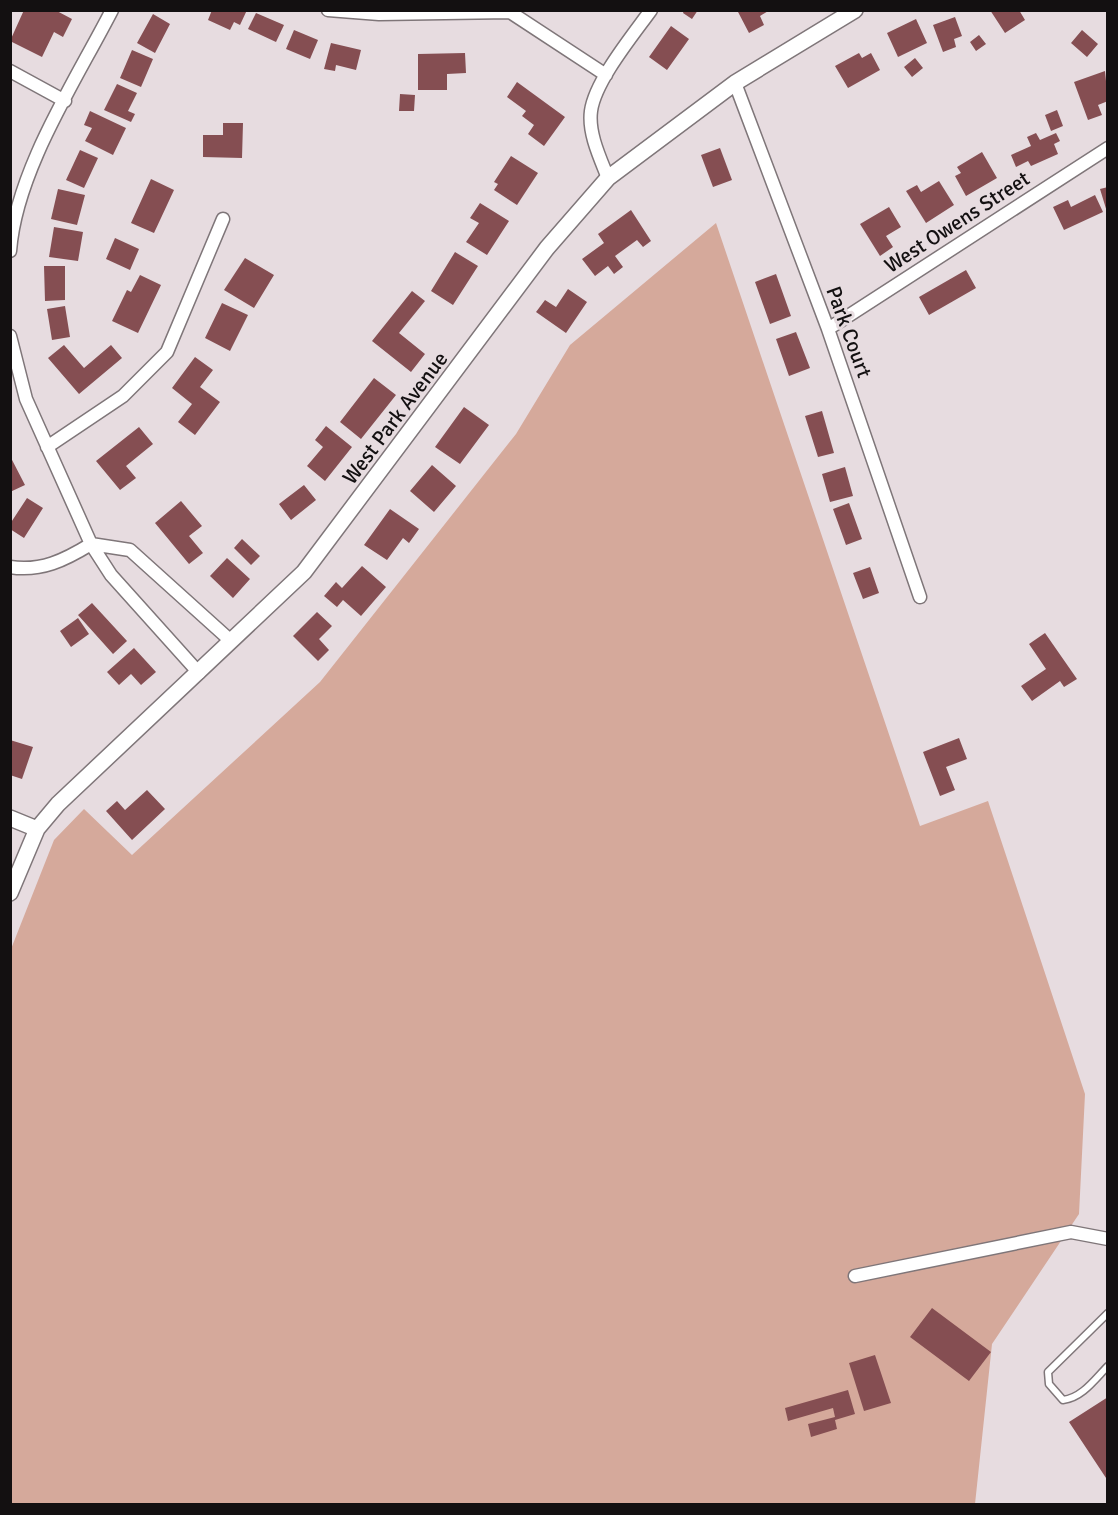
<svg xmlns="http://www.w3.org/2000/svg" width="1118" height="1515" font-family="Signika,sans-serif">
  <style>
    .green { fill: #d5a99b }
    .building { fill: #854e52 }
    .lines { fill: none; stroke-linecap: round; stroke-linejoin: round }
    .service-casing { stroke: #7f7679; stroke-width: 9 }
    .minor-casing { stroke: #7f7679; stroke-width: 15 }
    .tertiary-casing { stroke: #7f7679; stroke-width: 18 }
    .service { stroke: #fff; stroke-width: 6 }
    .minor { stroke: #fff; stroke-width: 12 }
    .tertiary { stroke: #fff; stroke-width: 15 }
    .labels { text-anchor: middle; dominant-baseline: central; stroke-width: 6; stroke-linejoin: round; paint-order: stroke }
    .street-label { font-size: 21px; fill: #131011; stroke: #e7dce0 }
  </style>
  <rect width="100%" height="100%" fill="#e7dce0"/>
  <path class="green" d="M716,223L920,826L988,801L1085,1094L1079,1214L992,1344L975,1504H11V949L54,840L84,809L132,855L320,682L516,434L570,345Z"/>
  <path class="building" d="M24,10H55L72,19L63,37L54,32L42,57L10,41Z
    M212,10H247L240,25L234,22L230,30L208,20Z
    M684,10H698L692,19L683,13Z
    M737,10H770L760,16L764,25L749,33Z
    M990,10H1019L1025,20L1005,33Z
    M256,13L284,25L276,42L248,29Z
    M153,14L170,24L155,53L137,43Z
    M955,17L962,36L954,39L956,47L943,52L933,25Z
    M916,19L927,43L898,57L887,33Z
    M671,26L689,39L667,70L649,57Z
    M294,30L318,40L310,59L286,49Z
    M1082,30L1098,44L1087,57L1071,43Z
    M979,35L986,44L976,51L970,42Z
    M331,43L361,50L356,70L336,65L335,71L324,69Z
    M132,50L153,59L141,87L120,78Z
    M465,53L466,73L447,74V90H418V54Z
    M859,53L862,58L871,53L880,70L848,88L835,66Z
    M915,58L923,68L912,77L904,67Z
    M1105,71L1108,101L1098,105L1102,115L1088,120L1074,82Z
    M517,82L565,117L544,146L528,134L534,125L522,116L526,111L507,97Z
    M117,84L137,93L128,111L135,114L131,122L104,110Z
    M400,94L415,95L414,111H399Z
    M1057,110L1063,126L1051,131L1045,115Z
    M90,111L126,128L113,155L85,141L92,128L84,125Z
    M223,123H243L242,158L203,157V135H223Z
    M1036,133L1040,140L1056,133L1060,141L1054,144L1058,154L1031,166L1028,161L1016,167L1011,155L1031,146L1027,137Z
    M720,148L732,180L713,187L701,155Z
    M80,150L98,158L84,188L66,180Z
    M982,152L997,178L966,196L955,176L961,173L957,167Z
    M511,156L538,173L517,205L494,190L498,184L494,182Z
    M151,179L174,190L154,233L131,223Z
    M939,181L954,205L926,223L906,191L917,185L921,192Z
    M1108,187V212H1107L1100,189Z
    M58,189L85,195L77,225L51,219Z
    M1095,195L1103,212L1064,230L1053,207L1068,200L1071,207Z
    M480,203L509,221L487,255L466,242L479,223L470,218Z
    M889,207L901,227L886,236L893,247L880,256L860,224Z
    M631,210L651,241L643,247L637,240L615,256L623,267L614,274L608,266L595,276L582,259L604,243L598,234Z
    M54,227L83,232L78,261L49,257Z
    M115,238L139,249L130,270L106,259Z
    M455,252L478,266L453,305L431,291Z
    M245,258L274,275L254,308L224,290Z
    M44,266H65V300L45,301Z
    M966,270L976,288L929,315L919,297Z
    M776,274L791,316L770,324L755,282Z
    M140,275L161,285L138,333L112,321L127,290L131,292Z
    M568,289L587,302L566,333L536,312L545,300L556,307Z
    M412,291L425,301L399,333L425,354L411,372L372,341Z
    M222,303L248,315L230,351L205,338Z
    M65,306L70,337L52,340L47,309Z
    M796,332L810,368L789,376L776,339Z
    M64,345L84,368L111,345L122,358L79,394L48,358Z
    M195,357L213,370L200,387L220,402L195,435L178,422L192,404L172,388Z
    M374,378L396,395L361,439L340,422Z
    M464,407L489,425L460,464L435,447Z
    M822,411L834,453L818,457L805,416Z
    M326,426L352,447L325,481L307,466L323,447L315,440Z
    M139,427L153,444L126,466L136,478L120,490L96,461Z
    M10,456L25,485L10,492Z
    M432,465L456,486L434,512L410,491Z
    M845,467L853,496L830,502L822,474Z
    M304,485L316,500L291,520L279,504Z
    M27,498L43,508L24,538L10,529V524Z
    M181,501L202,526L189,536L203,553L189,564L155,523Z
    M849,503L862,539L846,545L833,509Z
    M390,509L419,529L409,543L403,538L387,560L364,545Z
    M242,539L260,556L251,565L234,548Z
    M227,558L250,579L233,598L210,576Z
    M362,566L386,587L361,616L343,600L337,607L324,596L336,582L342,588Z
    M870,567L879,593L863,599L853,573Z
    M92,603L127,641L113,654L78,615Z
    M317,612L332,626L319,639L329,650L318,661L293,636Z
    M78,618L89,634L71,647L60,631Z
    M1045,633L1077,679L1064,687L1060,681L1032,701L1021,686L1046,669L1029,644Z
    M134,648L156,672L141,685L131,674L119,685L107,672Z
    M959,738L967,759L946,767L955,790L940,796L923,752Z
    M10,740L33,747L22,779L10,775Z
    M147,790L165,809L132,840L106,811L117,801L125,810Z
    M932,1308L991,1352L969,1381L910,1337Z
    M875,1355L891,1403L864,1411L849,1363Z
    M848,1390L855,1414L835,1420L837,1429L811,1437L808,1424L835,1417L833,1408L788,1421L785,1408Z
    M1108,1397V1481L1069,1422Z"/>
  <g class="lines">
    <g class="service-casing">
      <path id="service" d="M1108,1313L1048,1372L1049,1384L1063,1400C1082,1398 1095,1379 1108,1366"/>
    </g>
    <g class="minor-casing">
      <path id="minor" d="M328,10L379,14L510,12L606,75
        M10,71L65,101
        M735,83L828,329L920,597
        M608,178C600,158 588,133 591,111C595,81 633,35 651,10
        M10,251C16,171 75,82 112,10
        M828,329L1108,148
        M10,336L26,399L91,544L111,575L199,673
        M47,447L123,396L167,352L223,219
        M91,544L130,550L231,641
        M10,567C41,572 65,560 91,544
        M855,1276L1071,1232L1108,1239"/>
    </g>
    <g class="tertiary-casing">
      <path id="tertiary" d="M10,818L37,829
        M10,893L37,829L58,804L304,572L547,248L608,178L735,83L855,10"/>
    </g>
    <use href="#service" class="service"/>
    <use href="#minor" class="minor"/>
    <use href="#tertiary" class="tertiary"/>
  </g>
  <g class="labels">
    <g class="street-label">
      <text transform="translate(957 222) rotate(-33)">West Owens Street</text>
      <text transform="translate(849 332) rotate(70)">Park Court</text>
      <text transform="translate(395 418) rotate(-53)">West Park Avenue</text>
    </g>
  </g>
  <rect width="1118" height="1515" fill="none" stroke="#131011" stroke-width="24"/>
</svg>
